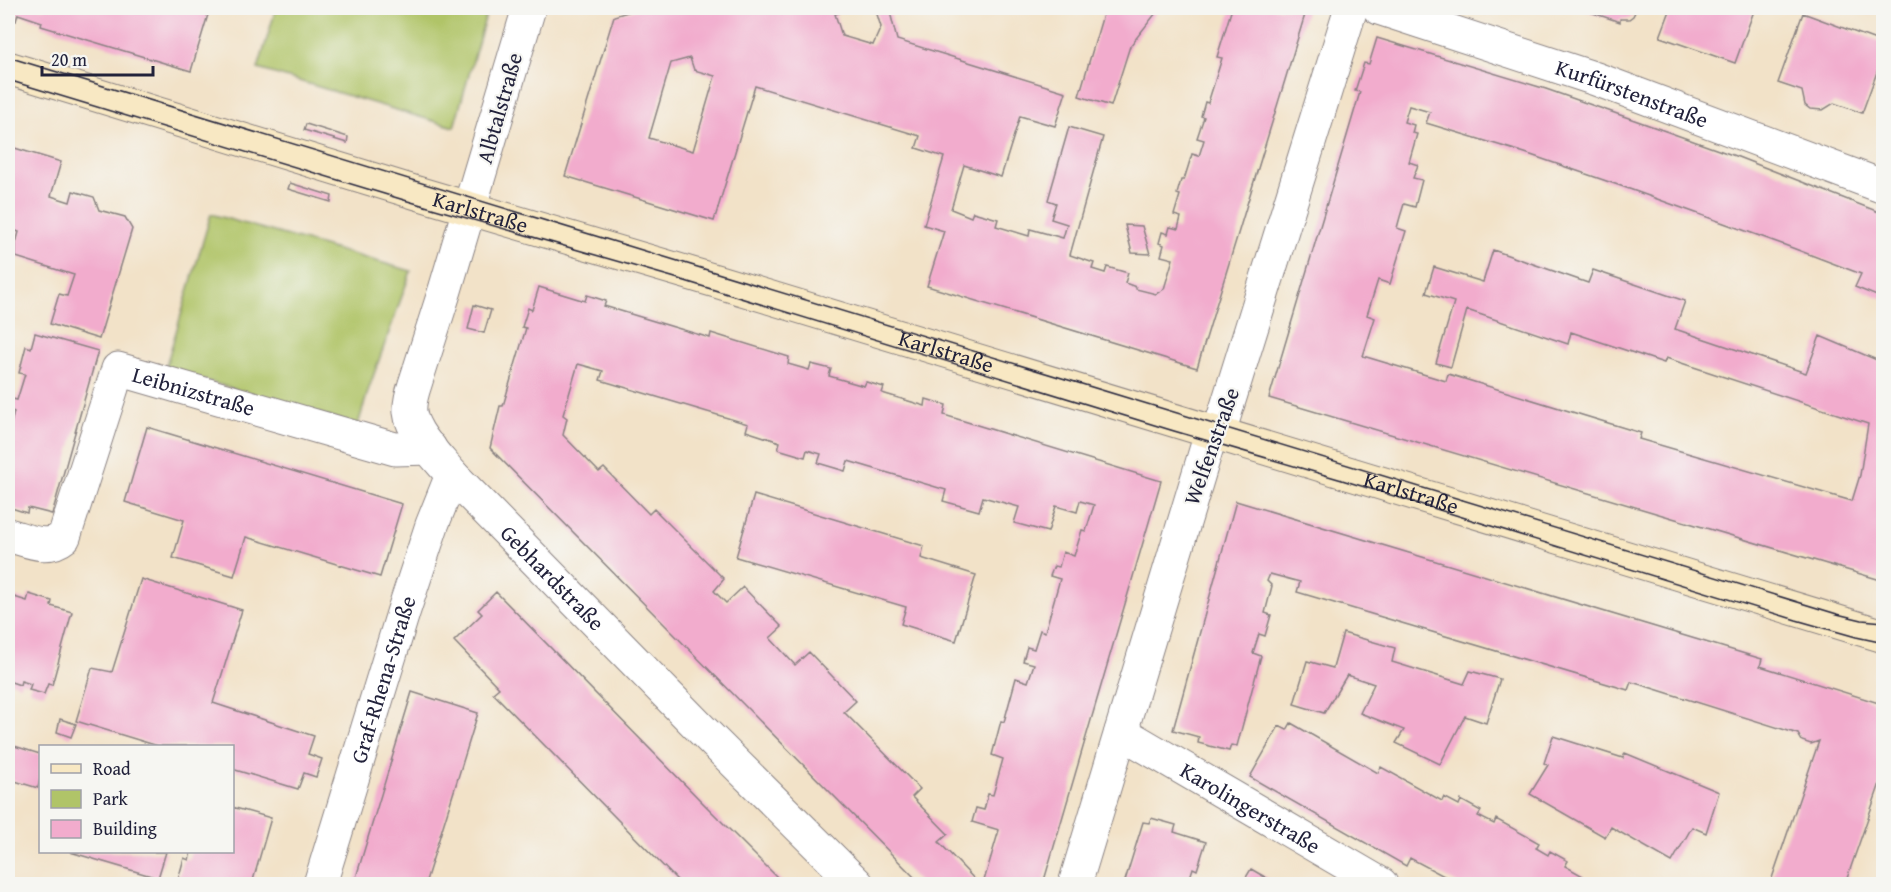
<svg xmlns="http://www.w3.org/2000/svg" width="1891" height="892" font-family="'Gentium Book Plus',serif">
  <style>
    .green { fill: #b0c468; stroke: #697352; stroke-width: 1.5 }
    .building { fill: #f2accd; fill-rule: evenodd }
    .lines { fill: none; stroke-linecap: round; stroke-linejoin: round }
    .street-casing { stroke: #8a8282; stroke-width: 35 }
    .secondary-casing { stroke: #8a8282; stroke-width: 35 }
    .street { stroke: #fff; stroke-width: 33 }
    .secondary { stroke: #f8e8c3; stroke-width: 33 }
    .tram { stroke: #22223b; stroke-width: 1.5 }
    .labels { text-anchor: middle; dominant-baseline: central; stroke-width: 4.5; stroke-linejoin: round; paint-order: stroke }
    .street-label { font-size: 22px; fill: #22223b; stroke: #f6f6f2 }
  </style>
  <rect width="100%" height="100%" fill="#f6f6f2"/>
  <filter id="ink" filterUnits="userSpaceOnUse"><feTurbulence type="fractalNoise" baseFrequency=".0167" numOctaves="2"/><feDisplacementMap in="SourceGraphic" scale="12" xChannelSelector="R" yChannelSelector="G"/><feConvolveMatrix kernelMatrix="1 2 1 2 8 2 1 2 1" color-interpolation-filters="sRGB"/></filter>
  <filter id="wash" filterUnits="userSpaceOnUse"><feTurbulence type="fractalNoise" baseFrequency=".008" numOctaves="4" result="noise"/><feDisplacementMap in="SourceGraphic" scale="24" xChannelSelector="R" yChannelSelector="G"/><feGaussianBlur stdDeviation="1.35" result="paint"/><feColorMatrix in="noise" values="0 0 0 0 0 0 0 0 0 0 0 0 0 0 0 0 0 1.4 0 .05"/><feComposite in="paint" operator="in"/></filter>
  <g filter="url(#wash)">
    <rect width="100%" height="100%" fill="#f2e2c8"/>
    <path class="green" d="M276,8H488L454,127L258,69Z
      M211,214L411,271L369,388L358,425L165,369Z"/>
    <g id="blocks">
      <path class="building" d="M8,8H210L191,71L41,26L42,22L18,14L16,21L8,19Z
        M641,8H855L835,14L842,36L873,45L881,27L875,8H904L890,12L897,40L1066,92L1055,126L1020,116L1001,177L964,165L951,209L971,217L973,212L998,219L996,226L1029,236L1030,229L1063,238L1067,224L1051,219L1056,203L1048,200L1069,127L1103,137L1070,255L1094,263L1092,269L1105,273L1107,267L1128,273L1125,283L1136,287V289L1156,294L1164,289L1173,259L1161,256L1164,245L1159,243L1162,232L1168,234L1170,227L1178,229L1181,217L1174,215L1180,195L1177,194L1181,180H1184L1192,154L1199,156L1204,140L1197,138L1204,117L1201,116L1205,102L1208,103L1222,58L1217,57L1232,8H1307L1197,368L927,286L944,231L924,225L944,157L916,148L920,136L755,86L714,221L565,176L614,16ZM690,58L694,70L715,76L693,151L649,138L671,63Z
        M1105,8H1137L1156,13L1130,46L1111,106L1079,96Z
        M1578,8H1637L1633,16L1629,19H1620V22Z
        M1671,8H1755L1735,63L1660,37Z
        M1803,13L1884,43V53L1862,113L1834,103L1823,110L1810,109L1805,105L1802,91L1778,83Z
        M1377,38L1546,89L1643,123L1738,157L1884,214V299L1855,287L1861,274L1782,244L1621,186L1525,153L1426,123L1430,112L1409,106L1404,122L1414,125L1412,133L1417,134L1409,162L1418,165L1413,178L1422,180L1415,207L1404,204L1400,217L1397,228L1406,231L1390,284L1378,280L1367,315L1375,318L1363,356L1446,381L1448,374L1641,433L1639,439L1852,501L1860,475L1868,424L1666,358L1664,363L1571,332L1568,344L1467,310L1451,367L1436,363L1454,302L1426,293L1434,267L1483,282L1493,250L1588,283L1593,270L1685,301L1675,329L1806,373L1820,336L1884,363V581L1269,398L1360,92L1355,91L1364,63L1369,64Z
        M306,124L348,137L347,143L304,130Z
        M8,146L61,162L51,196L70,202L73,191L94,197L99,210L125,217L132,229L99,339L50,324L59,294L67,296L74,275L16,257V243L19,232L8,228Z
        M290,183L332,196L331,202L288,189Z
        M1125,225L1142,226L1150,254L1132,253Z
        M539,287L585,301L587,295L606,301L604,306L710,338L711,333L789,357L788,364L809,370L811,364L831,369L829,376L864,386L866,382L884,387L882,393L925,406L926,399L946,405L944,415L1161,481L1043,884H983L999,830L972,822L976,808L984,810L988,794L993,795L1003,759L992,755L1001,721L1004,722L1016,678L1028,682L1034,664L1023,661L1027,647L1034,649L1040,630L1045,632L1060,579L1050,576L1054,566L1059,567L1063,552L1074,556L1082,530L1086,531L1094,505L1080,501L1077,512L1056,506L1048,532L1014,523L1019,507L983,497L979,511L943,501L946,490L848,461L845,471L818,463L821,454L807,450L805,457L778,449L780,442L746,431L748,424L600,380L603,371L578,364L563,415L567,418L563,435L599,472L604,468L649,514L654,509L724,579L714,591L726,603L743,587L782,627L770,638L795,665L809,652L856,701L844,712L920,789L912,797L948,834L939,842L979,884H921L490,448L500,406H503L526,328L522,327L528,308L532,310Z
        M474,305L491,310L484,333L468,329Z
        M35,333L98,351L52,514L28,508L27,513L8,507V435L14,412L8,409V398L17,400L25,374L19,373L26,346L31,348Z
        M147,427L402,504L380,577L246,537L234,576L173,558L184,520L125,502Z
        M754,495L924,546L921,558L976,575L956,641L901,624L906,607L736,557Z
        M1236,501L1762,659L1760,666L1882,704L1884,772L1845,884H1770L1819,741L1811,744L1802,741L1798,734L1642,685L1631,682L1628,690L1297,592L1300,582L1270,574L1267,581L1272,586L1265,613L1271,615L1265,636L1259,634L1253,653L1261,656L1237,746L1231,745L1229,751L1198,743L1199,737L1173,730Z
        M141,579L242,610L213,703L314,736L308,754L322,759L316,777L304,773L298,789L232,769V746H158L76,721L92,668L112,672Z
        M496,592L701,801L784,884H681L493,693L499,688L454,641L482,614L478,610Z
        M29,594L52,601L51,606L72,612L52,685L48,684L44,694L29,690L31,684L21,681L20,685L8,681V595L27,601Z
        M1343,633L1395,648L1392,662L1464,684L1470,671L1500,679L1486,723L1465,716L1440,764L1396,743L1404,730L1360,713L1374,684L1347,675L1324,713L1294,704L1307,661L1333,668Z
        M412,692L478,713L453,794L425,884H354Z
        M60,719L76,724L71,737L57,732Z
        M1291,723L1378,773L1381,767L1442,801L1444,797L1459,805L1461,800L1481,811L1478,816L1494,824L1496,819L1539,843L1536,848L1548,855L1550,851L1568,861L1565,866L1583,876L1578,884H1459L1410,858L1406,866L1250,777L1279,726L1287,730Z
        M1553,736L1623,758L1625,753L1719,792L1706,833L1692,827L1672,862L1611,827L1605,837L1530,794L1548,765L1544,763Z
        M8,744L40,754V779L38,788L8,779Z
        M232,807L271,818L252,884H181L182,881L178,880L184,858L189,860L191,852H232Z
        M1151,818L1176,825L1174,832L1206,842L1197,870L1193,868L1188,884H1124L1143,822L1149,823Z
        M70,852H166L158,878Z
        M1251,869L1277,884H1242Z"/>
    </g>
  </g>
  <g filter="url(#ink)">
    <use href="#blocks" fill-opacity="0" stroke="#8a8282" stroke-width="1.5"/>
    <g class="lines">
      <g class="street-casing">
        <g id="street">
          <path id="s1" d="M529,8L445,290L415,384C412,393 409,403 410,412C412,433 439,459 452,475L703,731L857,884"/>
          <path id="s2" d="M1379,8L1596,79L1884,187"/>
          <path id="s3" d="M8,535C27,540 47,551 64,537L118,369L395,449L430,448"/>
          <path id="s4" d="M1121,732L1381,884"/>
          <path id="s5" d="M320,884L403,613L432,525L452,475"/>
          <path d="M1075,884L1209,440L1221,426L1351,8"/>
        </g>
      </g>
      <g class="secondary-casing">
        <g id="secondary">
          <path id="s6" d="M8,68L417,193L719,282L1884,636"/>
        </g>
      </g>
      <use href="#street" class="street"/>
      <use href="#secondary" class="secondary"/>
      <path class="tram" d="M8,57L1837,614L1862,620L1884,622
        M8,80L404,200L672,277L1174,431L1342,480L1796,620L1856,637L1884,643"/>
    </g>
  </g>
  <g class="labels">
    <g class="street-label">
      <text stroke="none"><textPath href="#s2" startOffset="267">Kurfürstenstraße</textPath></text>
      <text transform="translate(499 108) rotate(-74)">Albtalstraße</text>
      <text stroke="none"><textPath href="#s6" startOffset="494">Karlstraße</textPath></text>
      <text stroke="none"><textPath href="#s6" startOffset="980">Karlstraße</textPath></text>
      <text stroke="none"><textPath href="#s3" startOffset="314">Leibnizstraße</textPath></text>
      <text transform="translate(1211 446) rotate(-70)">Welfenstraße</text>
      <text stroke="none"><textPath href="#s6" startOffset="1466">Karlstraße</textPath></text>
      <text stroke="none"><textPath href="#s1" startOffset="642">Gebhardstraße</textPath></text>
      <text stroke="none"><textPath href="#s5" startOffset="214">Graf-Rhena-Straße</textPath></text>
      <text stroke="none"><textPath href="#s4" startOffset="150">Karolingerstraße</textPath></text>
    </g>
  </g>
  <rect width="1891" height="892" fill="none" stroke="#f6f6f2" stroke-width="30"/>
  <rect x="39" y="745" width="195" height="108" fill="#f6f6f2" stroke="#a1a1a9" stroke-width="1.5"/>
  <rect x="51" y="764" width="30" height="9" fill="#f8e8c3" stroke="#a1a1a9" stroke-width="1.5"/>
  <text x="93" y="775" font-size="18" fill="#22223b">Road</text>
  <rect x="51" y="790" width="30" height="18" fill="#b0c468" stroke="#a1a1a9" stroke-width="1.5"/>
  <text x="93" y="805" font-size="18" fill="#22223b">Park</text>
  <rect x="51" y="820" width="30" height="18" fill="#f2accd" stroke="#a1a1a9" stroke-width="1.5"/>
  <text x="93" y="835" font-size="18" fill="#22223b">Building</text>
  <path d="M42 66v9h111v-9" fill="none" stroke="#22223b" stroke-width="3"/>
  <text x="51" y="66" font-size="18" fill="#22223b" stroke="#f6f6f2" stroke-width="4.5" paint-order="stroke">20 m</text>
</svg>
